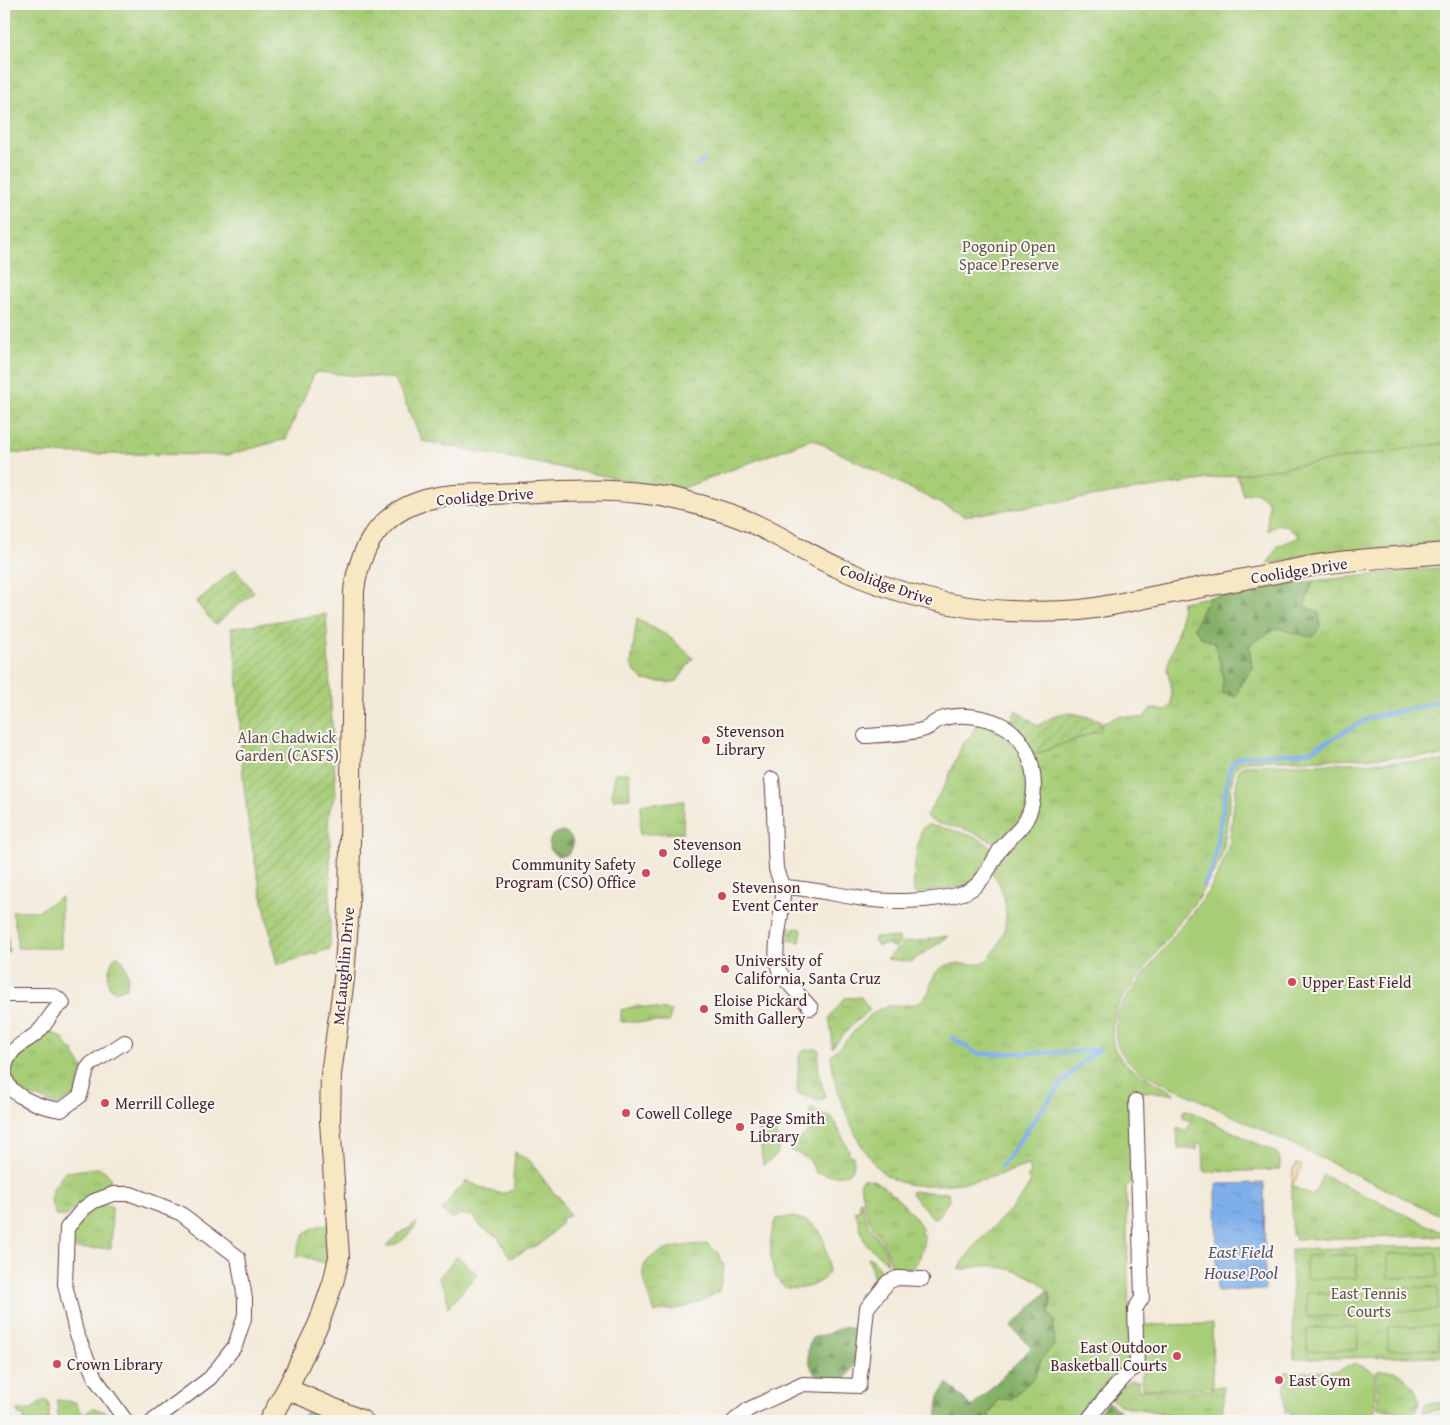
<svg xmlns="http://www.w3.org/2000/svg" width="1450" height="1425" font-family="'Gentium Book Plus',serif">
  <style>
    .grass { fill: url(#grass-tufts); stroke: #787651 }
    .forest { fill: url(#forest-firs); stroke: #68684a }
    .sand { fill: url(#sand-dots); stroke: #9c7c64 }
    .park { fill: url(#park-crowns); stroke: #787651 }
    .garden { fill: url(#garden-furrows); stroke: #787651 }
    .pitch { fill: #a7cd77; stroke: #787651 }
    .water { fill: url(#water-ripples); stroke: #64678a }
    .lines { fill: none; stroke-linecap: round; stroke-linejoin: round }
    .stream { stroke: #7fafea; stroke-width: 4.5 }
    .street-casing { stroke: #633d45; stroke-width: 16 }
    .secondary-casing { stroke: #633d45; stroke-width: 22 }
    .street { stroke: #fff; stroke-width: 14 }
    .secondary { stroke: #f7e8c3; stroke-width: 20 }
    .poi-dot { fill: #d1495b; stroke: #f6f6f2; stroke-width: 2 }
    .labels { text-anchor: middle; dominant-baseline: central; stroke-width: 4; stroke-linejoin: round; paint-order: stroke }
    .park-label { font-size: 16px; fill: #665342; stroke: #f6f6f2 }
    .street-label { font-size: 16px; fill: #4a1f2b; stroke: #f6f6f2 }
    .poi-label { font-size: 16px; fill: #4a1f2b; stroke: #f6f6f2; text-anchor: start }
    .water-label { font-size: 18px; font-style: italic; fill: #5d516e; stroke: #f6f6f2 }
  </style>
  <defs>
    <pattern id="grass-tufts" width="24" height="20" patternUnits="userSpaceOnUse" patternTransform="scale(1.25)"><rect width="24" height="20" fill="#a7cd77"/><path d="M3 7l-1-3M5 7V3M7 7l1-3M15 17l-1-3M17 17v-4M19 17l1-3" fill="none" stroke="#91b067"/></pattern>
    <pattern id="forest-firs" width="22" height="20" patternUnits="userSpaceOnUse" patternTransform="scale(1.25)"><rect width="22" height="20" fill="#85b068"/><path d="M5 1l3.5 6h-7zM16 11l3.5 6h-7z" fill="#6f8f56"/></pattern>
    <pattern id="sand-dots" width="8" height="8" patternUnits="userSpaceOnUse" patternTransform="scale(1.25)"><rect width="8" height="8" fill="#eeda9e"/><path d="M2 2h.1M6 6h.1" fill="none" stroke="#cebb88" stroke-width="1.8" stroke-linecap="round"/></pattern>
    <pattern id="park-crowns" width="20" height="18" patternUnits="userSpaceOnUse" patternTransform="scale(1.25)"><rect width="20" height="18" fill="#a7cd77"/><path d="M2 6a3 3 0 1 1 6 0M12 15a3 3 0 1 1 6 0" fill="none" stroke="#91b067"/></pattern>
    <pattern id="garden-furrows" width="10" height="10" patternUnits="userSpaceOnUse" patternTransform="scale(1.25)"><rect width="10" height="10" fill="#a7cd77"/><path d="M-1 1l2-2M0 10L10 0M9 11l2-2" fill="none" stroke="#91b067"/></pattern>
    <pattern id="water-ripples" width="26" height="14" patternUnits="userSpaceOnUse" patternTransform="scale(1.25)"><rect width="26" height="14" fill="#7fafea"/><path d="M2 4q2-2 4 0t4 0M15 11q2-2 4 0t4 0" fill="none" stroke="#6a8ebe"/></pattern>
  </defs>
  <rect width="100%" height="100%" fill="#f6f6f2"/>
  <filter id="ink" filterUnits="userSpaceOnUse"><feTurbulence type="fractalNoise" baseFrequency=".02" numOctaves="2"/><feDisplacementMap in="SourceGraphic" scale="10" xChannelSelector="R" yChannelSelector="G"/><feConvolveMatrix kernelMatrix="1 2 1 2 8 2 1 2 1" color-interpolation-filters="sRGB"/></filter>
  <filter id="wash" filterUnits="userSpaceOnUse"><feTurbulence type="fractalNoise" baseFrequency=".0096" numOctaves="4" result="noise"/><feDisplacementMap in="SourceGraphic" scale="20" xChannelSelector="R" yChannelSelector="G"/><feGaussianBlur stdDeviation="1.12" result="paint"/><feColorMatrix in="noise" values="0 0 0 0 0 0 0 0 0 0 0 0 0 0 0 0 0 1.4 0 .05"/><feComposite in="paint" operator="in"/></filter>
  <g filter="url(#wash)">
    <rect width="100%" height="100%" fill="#f3ead9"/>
    <path class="grass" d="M1446,357V541L1268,563L1278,546L1300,537L1286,526L1277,524L1268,531L1267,524L1269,502L1256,492L1243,495L1237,475L1236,453Z
      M1446,567V756L1248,761C1239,763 1236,766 1233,775L1224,846L1219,863L1198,898L1122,998C1094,1055 1129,1070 1174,1092V1094H1168L1150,1091L1129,1095V1113L1133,1117L1134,1176L1126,1188L1130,1361L1080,1421H988L989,1414L998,1400L1012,1399C1023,1385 1039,1379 1040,1360L1053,1347L1055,1337L1053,1330L1055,1321L1049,1314C1050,1309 1052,1303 1051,1298C1047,1278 1010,1268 993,1266C982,1265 969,1268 958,1270C966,1257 975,1245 985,1235C1002,1217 1020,1204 1031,1181L1027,1178L1031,1173L1028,1165C1019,1168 1009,1172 999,1175C975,1182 952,1185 927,1185C917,1186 906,1185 897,1181C875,1172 861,1147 852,1126C842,1104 833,1081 831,1056C833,1053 835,1051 839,1048C853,1035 864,1015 884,1007C896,1003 914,1009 924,998C933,990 929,974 943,967C956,960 969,967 981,963C988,961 991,956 995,950C1011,927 1009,894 992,872L999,857L1029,825L1033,755L1101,730L1100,723L1120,716L1144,718L1151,708L1165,711L1172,704L1171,685L1167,668L1180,624L1182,602L1209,597L1194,627L1201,637L1215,643L1223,676L1222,693L1241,683L1252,669L1249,644L1278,628L1301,635L1304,606L1313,581Z
      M637,619L668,636L693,658L677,681L668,683L643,680L635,672L631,664Z
      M977,722L993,725L1017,743L1029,778L1026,812L998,843C986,839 975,833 964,829C952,825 935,826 926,816L946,783L963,743L972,734Z
      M615,773H629L630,798L613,799L612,795Z
      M684,801L683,833L640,834L641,804Z
      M928,825C945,828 986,836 994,851L970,885L916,894L914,893C913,872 916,849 922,828Z
      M787,927H792L791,935H793L795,928L802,929L800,942L786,940Z
      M949,936L911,962L886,959L904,943Z
      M874,937L899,938L900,943L895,948L887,944L878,946L874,940Z
      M116,956L120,957C127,967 130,977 126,988L118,991L111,989C105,981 109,962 116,956Z
      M861,997L870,1010L854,1023L832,1048V1036L829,1018L845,998Z
      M636,1006L671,1011L669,1022H621V1010Z
      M47,1030L63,1038L70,1050H74L75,1056L83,1068L75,1095L57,1105L18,1091L11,1084V1058Z
      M815,1048L819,1050L818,1070L825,1096L823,1099L818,1101L797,1093L799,1055L804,1050H812Z
      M810,1107L833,1118L849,1151H848L850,1156H853C859,1182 832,1175 816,1173L810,1160L789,1149L792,1142L798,1140L810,1130Z
      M1187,1110L1277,1153L1280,1159V1170L1204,1172L1203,1144L1197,1143V1150L1178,1148L1177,1128L1186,1131L1191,1122L1183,1117V1111Z
      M759,1129L774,1130C782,1148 781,1154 763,1165Z
      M515,1152L530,1161L553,1192L559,1197L570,1216L561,1218L562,1222L543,1242L510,1258L498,1237L481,1227L474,1216L460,1214L452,1219L442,1210L455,1192L467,1181C481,1187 503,1201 515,1187L513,1178Z
      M97,1168L104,1170L110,1177V1191L78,1205L67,1216H56C46,1192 52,1191 65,1172Z
      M1323,1175L1446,1234V1236L1295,1239V1235H1292V1186L1313,1196Z
      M862,1179C865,1179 870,1179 873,1180C886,1185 919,1218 923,1230L920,1232L921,1235L924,1234C924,1247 921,1260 911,1269L898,1271L891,1268C890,1251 882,1242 874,1228C866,1215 862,1198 860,1183Z
      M912,1191L945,1193H948L949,1200L938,1217L933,1218L911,1194Z
      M859,1201H861C864,1212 867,1222 873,1231C879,1242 889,1251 887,1263L865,1243L855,1210H860Z
      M103,1203L112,1207L111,1248L74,1249C72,1219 80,1218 103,1203Z
      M793,1217C812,1221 820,1226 825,1245C826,1253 830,1263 828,1271C825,1285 797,1292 785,1287C767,1278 768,1234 776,1219Z
      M416,1222L417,1223L416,1225C408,1236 401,1244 386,1247L397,1235L408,1229Z
      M328,1225L329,1227L327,1264L303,1256L296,1257C300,1237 305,1226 328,1225Z
      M707,1244L718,1253L724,1266L719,1291C705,1300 691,1307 674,1309C667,1311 662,1310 655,1313C651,1301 644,1288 643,1275C640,1249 688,1244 707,1244Z
      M457,1256L477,1274L448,1308L446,1291L438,1279Z
      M868,1257C879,1261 885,1277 880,1288C877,1294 869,1297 863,1299L857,1295L877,1289Z
      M1377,1371C1383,1371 1389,1370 1394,1371C1406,1374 1418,1390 1419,1402L1413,1406L1419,1403L1417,1410L1408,1421H1398L1397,1411L1378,1409Z
      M1130,1381H1138V1390H1212L1213,1387L1223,1386V1418L1229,1421H1192L1157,1412L1119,1405L1112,1399L1123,1385Z
      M57,1400L75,1402L82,1415L94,1408L114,1415L117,1421H58Z
      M43,1401H47L49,1405V1421H24V1416L19,1415L17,1410H30Z
      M1430,1403H1445L1446,1408L1426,1412L1423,1411L1426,1404Z
      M1446,1414V1421H1418L1420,1420Z"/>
    <path class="forest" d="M1313,581L1304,606L1319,612L1320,626L1313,637L1301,635L1278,628L1249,644L1252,669L1241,683L1236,697L1222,693L1223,676L1215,643L1201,637L1194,627L1209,597Z
      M549 844a12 12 0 1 1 24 0a12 12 0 1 1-24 0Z
      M4,917L6,919L9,952H4Z
      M1047,1291L1051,1298L1049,1314L1055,1321L1053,1330L1055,1337L1053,1347L1040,1360C1039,1379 1023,1385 1012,1399L998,1400L989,1414L988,1421H938C936,1406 937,1395 948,1383L972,1407L1031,1348L1011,1327Z
      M845,1326L857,1331C860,1351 858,1362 846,1378L830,1381L817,1378C809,1364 804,1354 812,1338L827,1334Z
      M1108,1401L1116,1409L1120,1410L1105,1418L1103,1421H1092Z
      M309,1409L337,1421H298Z"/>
    <path class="sand" d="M1297,1164L1302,1166L1292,1186L1293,1169Z"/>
    <path class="park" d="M4,4H1446V443L965,516L812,439L678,490L422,441L395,379L315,372L286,439L228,455L4,453Z
      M1446,1246V1356L1294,1359L1291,1249Z"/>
    <path class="garden" d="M235,569L254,592L215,625L196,602Z
      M326,614L336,794C329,809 326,821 330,838V949L277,965C265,909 251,853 245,796C238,740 242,683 231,628Z
      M1016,710L1038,726C1065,707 1070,713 1100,720L1101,730L1033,755L1011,723Z"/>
    <path class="pitch" d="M1446,761V1218L1141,1072C1112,1052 1109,1029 1125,999L1208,892L1220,870L1229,844L1238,772L1241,767L1246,765Z
      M61,897V948H17V933L12,911H38Z
      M1388,1254H1437L1438,1277L1388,1278Z
      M1357,1255V1278L1306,1279V1256Z
      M1438,1287V1310L1388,1311V1288Z
      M1358,1292V1316L1307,1317L1306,1293Z
      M1212,1324L1213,1387L1142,1389L1141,1325Z
      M1438,1326L1439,1349L1388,1350V1327Z
      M1357,1327L1358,1350L1307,1351V1328Z
      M1355,1363L1375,1373V1421L1291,1419V1412H1285V1372L1336,1371Z"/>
    <path class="water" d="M1264,1183L1265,1290L1217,1291L1216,1184Z"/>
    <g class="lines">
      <path class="stream" d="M696,166L704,160
        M1203,885L1213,866L1229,771C1232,763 1235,759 1243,756L1298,753L1310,751L1371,717L1419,707L1446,699
        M952,1037L977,1054L1071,1052L1096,1050
        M1001,1167C1027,1131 1063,1072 1100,1049"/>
    </g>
  </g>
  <g filter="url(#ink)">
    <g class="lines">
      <g class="street-casing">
        <path id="street" d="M772,779C775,808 774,838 776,868C777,875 782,882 783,890C784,913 771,950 779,970C781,977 805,1001 811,1008
          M783,887C808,888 833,894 858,898C886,903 935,902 963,893C981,888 990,866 999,851C1006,840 1019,832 1026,820C1042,790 1034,739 1000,724C983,716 959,713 941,719C935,721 930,727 925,729C912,734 879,735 865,736
          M4,995H50L56,997L63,1003C51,1010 48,1023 38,1032C31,1039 20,1043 13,1051C9,1056 6,1062 5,1068C0,1095 41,1107 61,1110L80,1096L87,1069L91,1064L125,1042
          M126,1421L95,1378L76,1332L65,1284L67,1228L83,1209L94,1201L113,1194H131L180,1213L238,1257L245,1299V1315L235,1346L210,1378L153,1421
          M734,1421L749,1409L803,1384L859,1386L867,1308L888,1282L897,1278L922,1279
          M1087,1421L1106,1397L1131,1370L1137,1367L1135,1309L1142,1298L1136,1101"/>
      </g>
      <g class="secondary-casing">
        <path id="secondary" d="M287,1389L363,1421
          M269,1421L287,1389L319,1323L333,1283L339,1257L330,1121L331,1074L344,979L349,907L354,591C359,551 378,516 419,502C443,493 470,495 495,494C545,492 599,487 648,494C673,497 698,504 723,512C764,524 800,551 839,568C894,593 949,608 1009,611C1032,612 1057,612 1080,610C1107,607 1134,600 1161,595C1213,585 1265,575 1317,565C1359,558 1404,557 1446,553"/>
      </g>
      <use href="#street" class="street"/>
      <use href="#secondary" class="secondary"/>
    </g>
  </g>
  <g class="poi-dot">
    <circle cx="706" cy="740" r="5"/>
    <circle cx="663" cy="853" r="5"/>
    <circle cx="646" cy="873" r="5"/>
    <circle cx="722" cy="896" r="5"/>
    <circle cx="725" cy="969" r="5"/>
    <circle cx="1292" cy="982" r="5"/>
    <circle cx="704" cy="1009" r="5"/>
    <circle cx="105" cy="1103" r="5"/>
    <circle cx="626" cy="1113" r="5"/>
    <circle cx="740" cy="1127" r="5"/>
    <circle cx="1177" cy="1356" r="5"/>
    <circle cx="57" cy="1364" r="5"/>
    <circle cx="1279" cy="1380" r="5"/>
  </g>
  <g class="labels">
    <g class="park-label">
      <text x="1009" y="246">Pogonip Open<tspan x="1009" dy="18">Space Preserve</tspan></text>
      <text x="287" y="737">Alan Chadwick<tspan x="287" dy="18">Garden (CASFS)</tspan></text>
      <text x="1369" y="1293">East Tennis<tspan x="1369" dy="18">Courts</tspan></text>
    </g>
    <g class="street-label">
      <text transform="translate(485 496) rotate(-4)">Coolidge Drive</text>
      <text transform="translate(1299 570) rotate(-9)">Coolidge Drive</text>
      <text transform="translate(887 584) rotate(19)">Coolidge Drive</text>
      <text transform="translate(343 966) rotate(-85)">McLaughlin Drive</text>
    </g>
    <g class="poi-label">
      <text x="716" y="731">Stevenson<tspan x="716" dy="18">Library</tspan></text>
      <text x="673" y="844">Stevenson<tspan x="673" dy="18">College</tspan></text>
      <text x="636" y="864" text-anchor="end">Community Safety<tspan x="636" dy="18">Program (CSO) Office</tspan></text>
      <text x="732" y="887">Stevenson<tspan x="732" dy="18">Event Center</tspan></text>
      <text x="735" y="960">University of<tspan x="735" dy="18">California, Santa Cruz</tspan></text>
      <text x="1302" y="982">Upper East Field</text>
      <text x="714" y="1000">Eloise Pickard<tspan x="714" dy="18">Smith Gallery</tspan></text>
      <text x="115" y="1103">Merrill College</text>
      <text x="636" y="1113">Cowell College</text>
      <text x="750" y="1118">Page Smith<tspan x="750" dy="18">Library</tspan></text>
      <text x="1167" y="1347" text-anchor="end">East Outdoor<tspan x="1167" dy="18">Basketball Courts</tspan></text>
      <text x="67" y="1364">Crown Library</text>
      <text x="1289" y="1380">East Gym</text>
    </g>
    <g class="water-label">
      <text x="1241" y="1251">East Field<tspan x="1241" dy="21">House Pool</tspan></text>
    </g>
  </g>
  <rect width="1450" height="1425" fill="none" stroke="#f6f6f2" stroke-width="20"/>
</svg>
